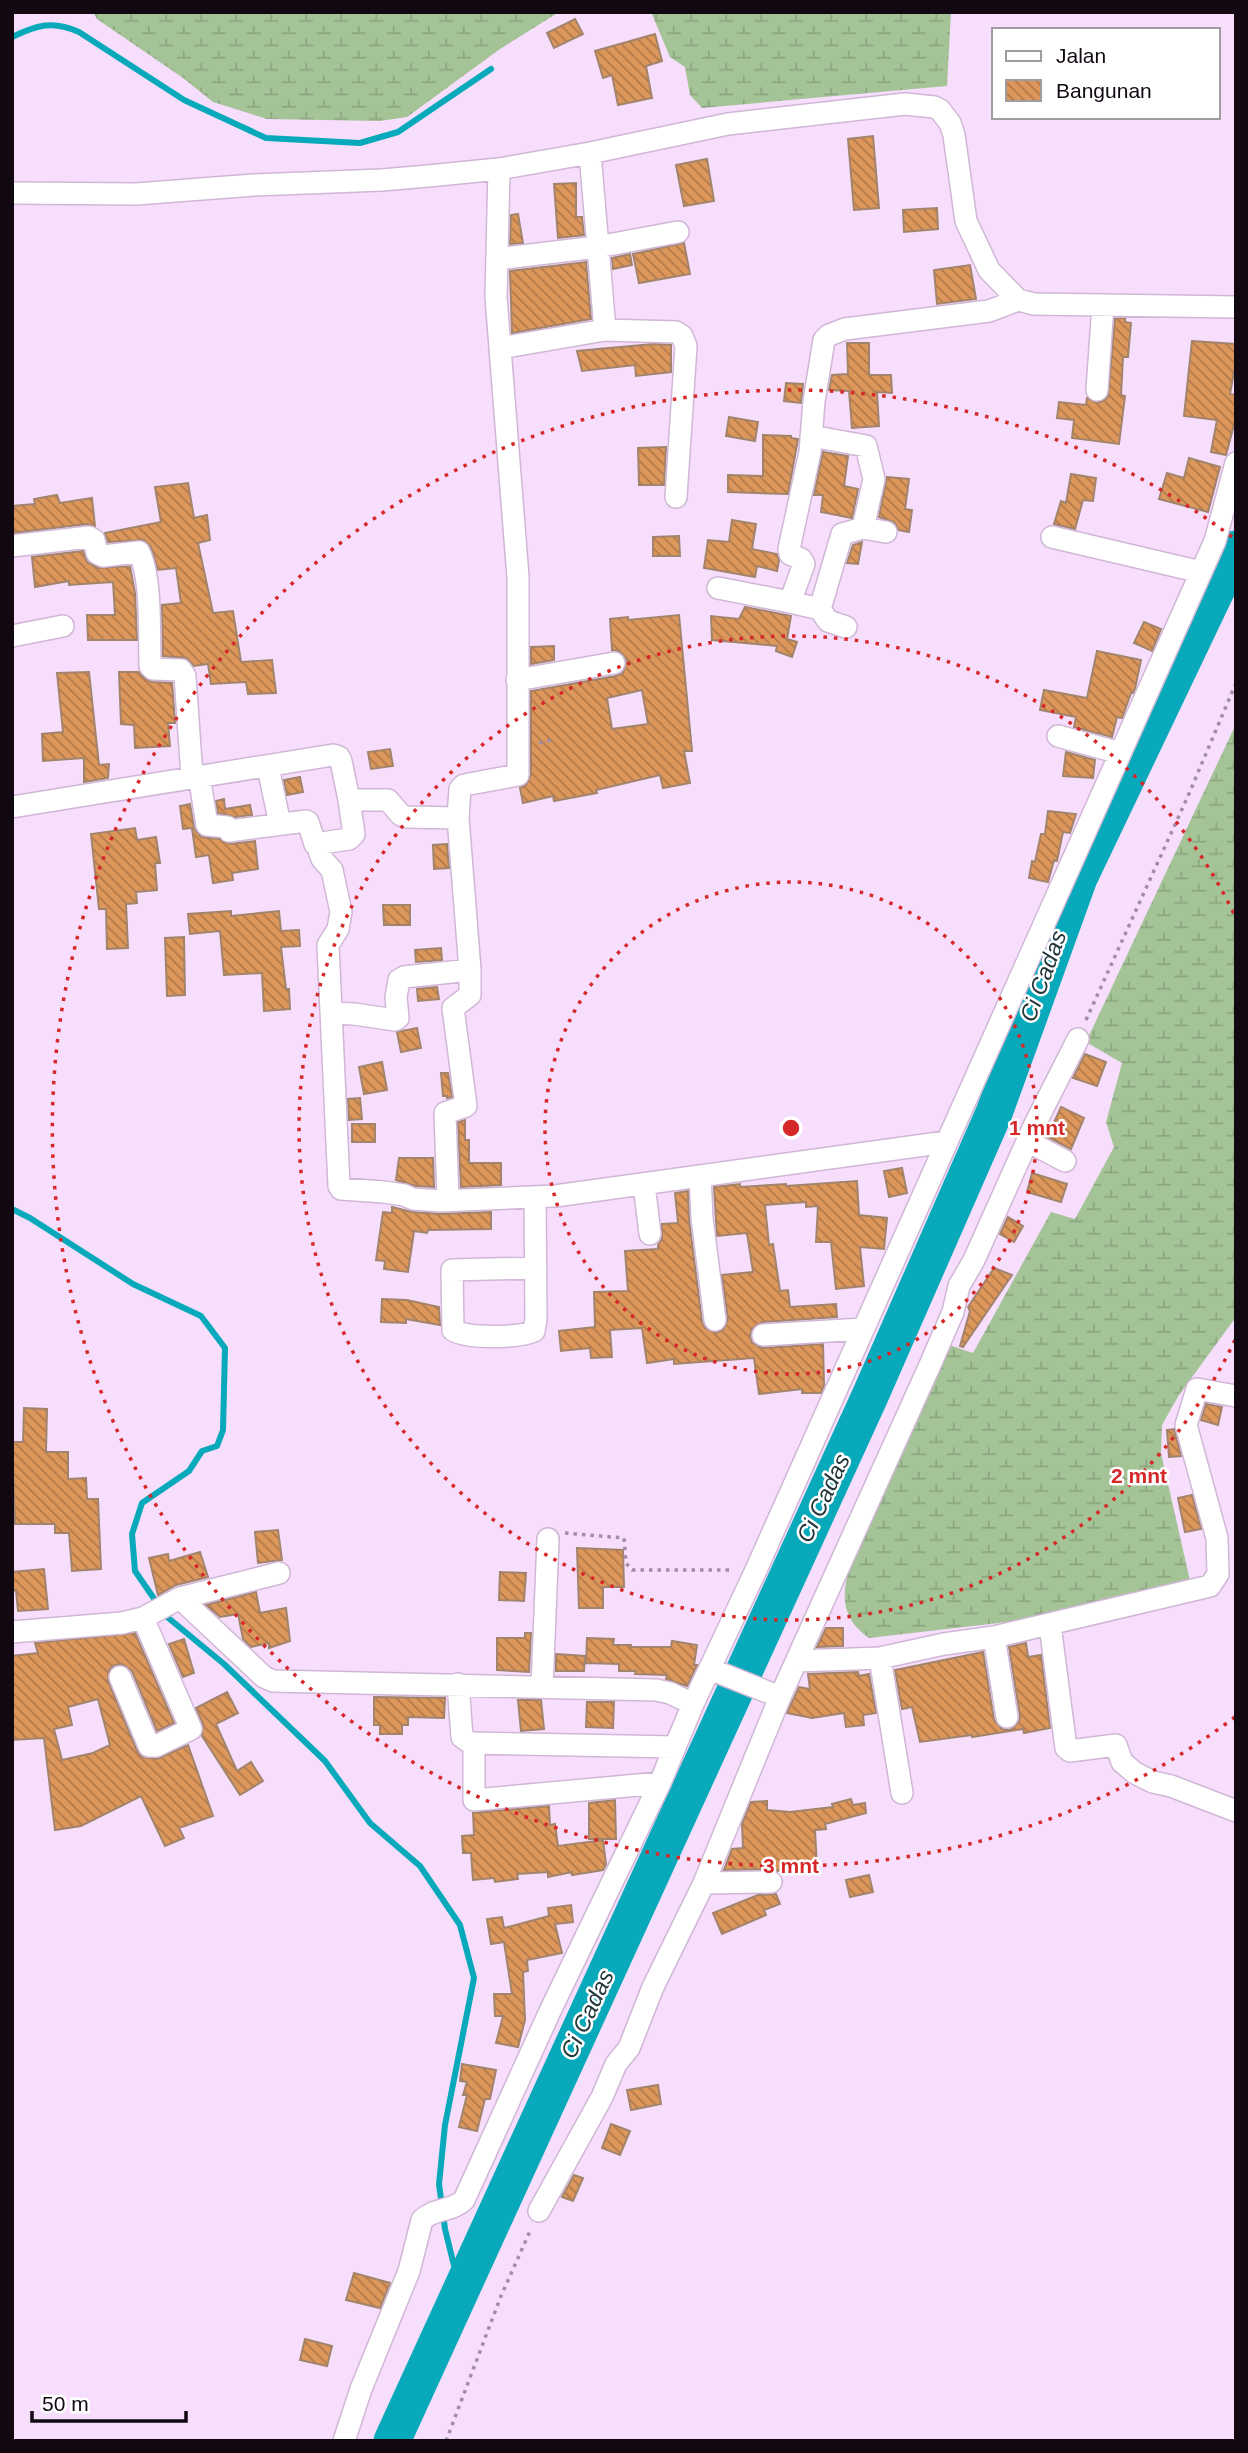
<svg xmlns="http://www.w3.org/2000/svg" width="1248" height="2453" font-family="Helvetica,sans-serif">
  <style>
    .wetland { fill: url(#wetland-marsh) }
    .lines { fill: none; stroke-linecap: round; stroke-linejoin: round }
    .stream { stroke: #07a9ba; stroke-width: 6 }
    .river { stroke: #07a9ba; stroke-width: 37 }
    .building { fill: url(#building-back-hatch); stroke: #a2846d; stroke-width: 2; fill-rule: evenodd }
    .minor-casing { stroke: #d0b7d5; stroke-width: 24 }
    .path { stroke: #a18ea5; stroke-width: 3.5; stroke-dasharray: 3.5 5; stroke-linecap: butt }
    .minor { stroke: #fff; stroke-width: 21 }
    .ring { fill: none; stroke: #d62828; stroke-width: 3.5; stroke-dasharray: 3.5 7 }
    .labels { text-anchor: middle; dominant-baseline: central; stroke-width: 5; stroke-linejoin: round; paint-order: stroke }
    .water-label { font-size: 23px; font-style: italic; fill: #20363a; stroke: #fff }
    .centre { fill: #d62828; stroke: #fff; stroke-width: 3.5 }
    .ring-label { font-size: 21px; text-anchor: middle; font-weight: bold; fill: #d62828; stroke: #fff; stroke-width: 5; stroke-linejoin: round; paint-order: stroke }
  </style>
  <defs>
    <pattern id="wetland-marsh" width="20" height="14" patternUnits="userSpaceOnUse" patternTransform="scale(1.75)"><rect width="20" height="14" fill="#a4c397"/><path d="M1 5h8M5 5V1M11 12h8M15 12V8" fill="none" stroke="#8ca681"/></pattern>
    <pattern id="building-back-hatch" width="6" height="6" patternUnits="userSpaceOnUse" patternTransform="scale(1.75)"><rect width="6" height="6" fill="#dd975b"/><path d="M-1 5l2 2M0 0l6 6M5-1l2 2" fill="none" stroke="#b2794a"/></pattern>
  </defs>
  <rect width="100%" height="100%" fill="#f7defd"/>
  <path class="wetland" d="M93,12H559L500,49L407,117L380,121L267,119L213,102L183,78L97,19Z
    M651,12H951L947,86L702,108L690,95L685,67L670,57Z
    M1236,724V1317L1179,1395L1162,1425L1161,1453L1191,1585L1050,1617L869,1638C834,1613 844,1585 855,1548L946,1344L973,1353L1051,1212L1075,1219L1114,1147L1106,1122L1122,1063L1086,1042Z"/>
  <g class="lines">
    <path class="stream" d="M12,37C37,25 53,20 79,32L184,100L266,138L360,143L398,132L491,69
      M12,1209L30,1218L133,1284L201,1316L225,1348L223,1430L217,1446L202,1451L189,1471L142,1503L132,1534L135,1571L166,1616L224,1664L325,1761L370,1823L420,1866L460,1925L474,1978L445,2125L439,2184L445,2229L460,2290"/>
    <path class="river" d="M392,2441L870,1396L994,1113L1079,878L1236,549"/>
  </g>
  <path class="building" d="M575,19L583,34L554,48L547,33Z
    M655,34L662,61L646,66L652,98L618,105L612,75L603,78L595,51Z
    M873,136L879,208L854,210L848,139Z
    M707,159L714,201L684,206L676,165Z
    M576,183V217H582L584,235L558,238L554,184Z
    M937,208L938,229L904,232L903,210Z
    M518,214L523,243L510,244L511,215Z
    M684,243L690,274L639,283L633,254Z
    M630,254L632,265L613,269L612,258Z
    M586,262L591,319L512,333L510,271Z
    M970,265L976,299L937,304L934,270Z
    M1115,318H1125V322L1131,323L1128,357H1123L1121,395L1125,396L1119,444L1072,438L1074,420L1057,418L1059,402L1086,405L1087,398L1097,403L1103,401L1108,397Z
    M1192,341L1236,344V361L1230,394L1236,395V417L1226,455L1211,452L1217,420L1184,416Z
    M847,343H869V375H891L892,393L877,392L879,426L852,428L849,391L829,390L832,375L848,374Z
    M653,344L671,345V372L636,376L635,365L582,371L577,351Z
    M786,383L803,384L801,403L784,401Z
    M729,417L758,422L755,441L726,436Z
    M763,435L791,436V438L798,439L788,494L728,492V475L763,476Z
    M666,447L664,485H639L638,448Z
    M823,452L848,456L844,486L858,489L852,518L821,512L823,495H814Z
    M1189,458L1220,467L1208,512L1159,499L1167,473L1184,478Z
    M1071,474L1096,478L1093,501L1083,500L1075,529L1054,524L1061,501L1066,503Z
    M887,477L909,479L905,509L912,510L909,532L899,530L894,522L879,517Z
    M188,483L194,518L207,515L210,540L198,543L213,613L233,611L241,662L272,660L276,693L248,694L246,682L211,684L208,664L194,666L187,658L163,656L162,605L181,603L176,568L158,570L151,547L144,540L108,542L105,533L161,522L155,487Z
    M57,495L60,503L92,498L95,526L87,524L12,533V506L35,504L34,499Z
    M732,520L756,524L752,549L777,554L779,560L777,571L757,566L755,577L704,568L708,540L729,542Z
    M679,536L680,556H653V537Z
    M862,542L858,564L847,563L853,545Z
    M83,551L87,562L98,568L130,566L135,593L137,640H88L87,615H115L113,582L69,585V581L35,587L32,557Z
    M745,607L791,616L787,639L797,642L792,657L776,651L777,646L712,640L711,616L739,619Z
    M679,615L692,751H684L690,783L663,788L660,775L596,790L597,793L554,801L553,796L523,803L520,788L526,785L531,775V691L616,676L623,673L627,660L619,651L612,650L610,619L628,617V620ZM642,690L648,724L612,729L607,698Z
    M1144,622L1161,629L1152,651L1134,643Z
    M554,646V660L531,664V647Z
    M1097,651L1141,660L1135,689L1133,693H1131L1122,718L1117,717L1112,737L1074,727L1076,717L1040,710L1044,690L1087,698Z
    M89,672L99,765L109,764L108,778L84,782V758L43,761L42,734L63,732L57,673Z
    M119,672H139L144,678L152,682L172,683L175,723H168L170,746L135,748L134,725L121,724Z
    M390,749L393,766L371,769L368,752Z
    M1066,752L1095,760L1093,778L1063,776Z
    M300,777L303,792L287,795L284,780Z
    M224,799L225,809L250,805L252,815L235,817L218,813L216,801Z
    M190,804L194,828L201,837L220,839L230,844L255,841L258,869L232,873L233,880L213,883L209,855L196,857L192,828L183,829L180,806Z
    M1048,811L1076,814L1070,833L1063,832L1057,861L1054,860L1048,882L1029,878L1032,861L1035,862L1041,834H1045Z
    M135,828L137,840L156,837L160,863H155L157,890L136,892L137,903L126,904L128,948L107,949L106,909H99L91,834Z
    M447,844L449,868L434,869L433,845Z
    M383,905H410V925H384Z
    M231,911V916L279,911L281,931L299,930L300,946L281,947L286,989H289L290,1009L264,1011L262,973L224,975L220,931L190,934L188,914Z
    M184,937L185,995L167,996L165,938Z
    M441,948L442,960L416,962L415,950Z
    M437,987L439,999L418,1001L417,989Z
    M417,1028L421,1048L401,1052L397,1032Z
    M1085,1054L1106,1062L1097,1086L1073,1078Z
    M382,1062L387,1090L364,1094L359,1067Z
    M441,1073H448L452,1097L447,1098V1096H443Z
    M360,1098L362,1119L349,1120L348,1099Z
    M1061,1107L1084,1118L1071,1149L1044,1135L1048,1128L1051,1129Z
    M465,1120V1140H469V1163H501V1185L461,1187L458,1122Z
    M352,1124H375V1142H352Z
    M399,1158H433L434,1187L416,1186L396,1180Z
    M902,1168L907,1193L889,1197L884,1171Z
    M1032,1173L1067,1184L1061,1202L1027,1192Z
    M857,1181L859,1215L887,1218L884,1249L860,1247L864,1286L836,1289L831,1242H816L818,1206L806,1207V1202L765,1205L769,1245L773,1244L780,1291L788,1290L790,1307L836,1304L837,1317L762,1322L752,1329L750,1336L752,1343L763,1348L823,1344L824,1385L821,1393H802V1389L759,1394L754,1358L674,1364V1359L647,1363L642,1328L610,1330L612,1357L591,1358L590,1348L561,1351L559,1331L595,1327L594,1292L628,1291L625,1251L658,1249V1245L662,1239V1224L678,1223L675,1193L688,1191L689,1220L702,1322L705,1328L716,1333L723,1330L728,1319L722,1275L753,1272L747,1233L717,1236L714,1187L740,1184V1187L786,1184V1186Z
    M392,1207L412,1212L440,1214L491,1212V1229L428,1230L427,1233L414,1231L408,1272L384,1269L385,1261L376,1260L383,1212L392,1213Z
    M1008,1217L1023,1226L1014,1242L1000,1234Z
    M994,1268L1012,1275L963,1347L960,1346L970,1311L968,1307Z
    M382,1299L407,1300L439,1307L440,1325L406,1319V1323L381,1322Z
    M1206,1404L1222,1407L1218,1425L1201,1420Z
    M24,1408L47,1409L46,1452H68V1479L86,1478L87,1499H98L101,1569L72,1571L69,1533H55V1524H15L12,1442H23Z
    M1174,1429L1181,1456L1169,1457L1167,1430Z
    M1192,1495L1201,1529L1185,1532L1178,1498Z
    M278,1530L282,1560L258,1563L255,1532Z
    M577,1548L623,1550L624,1587H603V1608H579Z
    M200,1552L208,1577L176,1585L158,1595L149,1558L168,1554L169,1561Z
    M44,1569L48,1609L18,1611L16,1590L12,1591V1572Z
    M500,1572L526,1573L524,1601L499,1600Z
    M256,1592L260,1613L286,1608L290,1641L269,1648V1643L251,1647L243,1639L238,1614L220,1617L206,1605Z
    M826,1628H843V1646L817,1647Z
    M135,1633L174,1723L157,1731L132,1671L122,1664L114,1665L109,1670L108,1681L137,1751L142,1757L157,1759L188,1745L213,1816L179,1828L184,1838L165,1846L141,1796L81,1826L55,1830L44,1738L12,1740V1656L38,1653L35,1643ZM98,1699L110,1745L93,1753L62,1760L54,1729L72,1725L68,1707Z
    M525,1633H531L529,1672L497,1670V1638H525Z
    M587,1638L614,1639L613,1645H631V1647H671L672,1641L697,1645L694,1665H697L687,1686L666,1679L667,1675L635,1674L636,1671H619V1664L586,1663Z
    M184,1639L194,1673L183,1677L169,1644Z
    M1026,1643L1028,1657L1041,1655L1050,1728L1024,1733L1023,1729L972,1737V1735L920,1742L912,1707L902,1709L895,1670L983,1652L994,1720L1002,1729L1010,1730L1019,1722L1020,1716L1009,1647Z
    M556,1654L585,1656L584,1671H556Z
    M858,1672L859,1676L869,1674L876,1713L863,1715L864,1725L846,1727L844,1713L812,1718L787,1713L799,1687L810,1689L808,1674Z
    M227,1692L238,1713L216,1724L237,1771L251,1762L263,1781L240,1795L202,1736L203,1724L196,1708Z
    M374,1697L445,1698L444,1718L408,1717V1725H402V1734H380V1725H374Z
    M518,1700H541L544,1729L521,1731Z
    M587,1702H614L613,1728L586,1727Z
    M851,1799L853,1805L865,1803L866,1813L825,1824L826,1829L815,1830L817,1867L778,1871L771,1869L724,1870L732,1849L743,1848L742,1824L751,1802L767,1801V1810L790,1812L833,1807L832,1804Z
    M615,1800L616,1839H589V1803Z
    M549,1806L550,1825L555,1824L558,1846L603,1840L606,1864L603,1870L572,1875V1872L548,1877V1872L517,1874L518,1879L495,1882L494,1878L473,1880L471,1853H463L462,1836L474,1835L473,1813Z
    M869,1875L873,1892L850,1897L846,1880Z
    M776,1894L780,1904L764,1910L766,1915L722,1934L713,1913L758,1895Z
    M571,1905L573,1922L555,1924L562,1953L527,1960L528,1971L523,1972L525,2020L518,2047L496,2043L503,2016H495L494,1994H512L504,1942L491,1944L487,1919L502,1917L504,1928L549,1916L548,1908Z
    M462,2064L496,2070L490,2099H485L477,2131L459,2127L467,2095H463L467,2082L460,2081Z
    M658,2085L661,2104L631,2110L627,2090Z
    M611,2124L630,2131L620,2155L602,2148Z
    M574,2175L583,2178L573,2201L562,2197Z
    M354,2273L390,2283L380,2308L346,2300Z
    M305,2339L332,2346L327,2366L300,2360Z"/>
  <g class="lines">
    <g class="minor-casing">
      <path id="minor" d="M12,193L136,194L254,185L382,180L428,176L499,169L590,153L728,124L905,104L934,107L940,110L950,123L954,135L966,221L989,270L1018,300L1034,304L1236,307
        M497,259L597,247L678,232
        M605,330L676,332L682,336L686,346L676,497
        M500,348L605,330L590,153
        M1097,390L1103,305
        M811,436L866,446L874,479L863,528
        M1052,537L1201,572
        M12,546L89,537L94,540L97,553L103,556L139,552C152,577 149,637 150,666L153,669L181,670L185,676L192,777
        M718,588L790,602L804,564L801,559L790,554L789,549L810,452L814,401L824,340L829,335L845,329L989,311L1018,300
        M790,602L820,609L828,621L846,627
        M820,609L842,534L863,528L886,532
        M12,636L63,626
        M517,680L614,663
        M1058,736L1120,753
        M268,767L280,824
        M199,775L207,825L227,827L229,831L306,821L308,822L315,844L349,839L354,834L349,800
        M12,807L333,755L339,757L341,761L349,800H388L401,815L407,817L458,818L460,789L464,785L518,775V577L496,297L499,169
        M317,845L322,859L332,870L341,912L338,929L328,945L339,1186L341,1189L384,1192L404,1195L413,1199L441,1201L555,1196L946,1142
        M332,1013L354,1014L395,1020L398,1018L396,997L399,980L404,977L470,970
        M1029,1142L1065,1161
        M700,1176L702,1218L715,1320
        M644,1184L650,1234
        M535,1197L536,1319L534,1331C519,1338 466,1339 453,1330L452,1270L536,1268
        M448,1199L445,1113L466,1106L453,1008L470,995V970L458,818
        M763,1335L862,1329
        M180,1598L264,1677L273,1681L656,1690L670,1693L693,1704
        M1050,1625L1066,1748L1070,1751L1116,1745L1122,1762L1135,1773L1153,1782L1171,1786L1236,1811
        M12,1632L122,1623L143,1618L180,1598L279,1573
        M994,1637L1007,1717
        M880,1658L902,1793
        M797,1661L880,1658L944,1644L994,1637L1210,1586L1218,1574L1217,1538L1186,1425L1197,1389L1236,1396
        M710,1669L780,1697
        M120,1677L149,1746H156L191,1729L143,1618
        M458,1684L462,1737L469,1742L474,1743V1800L660,1783
        M542,1687L548,1539
        M474,1743L675,1747
        M704,1883L771,1882
        M539,2211L602,2097L616,2064L629,2048L653,1987L704,1883L780,1697L930,1365L953,1312L959,1286L974,1260L1034,1126L1078,1039
        M344,2441L361,2389L409,2271L422,2220C434,2208 451,2212 464,2200L551,2009L660,1783L693,1704L756,1570L1215,541L1236,463"/>
    </g>
    <path class="path" d="M539,743L552,740
      M1086,1020L1188,796L1236,683
      M565,1533L624,1538L626,1563L632,1570H733
      M446,2441L501,2296L531,2229"/>
    <use href="#minor" class="minor"/>
  </g>
  <g class="ring">
    <circle cx="791" cy="1128" r="246"/>
    <path d="M1235 1340A492 492 0 1 1 1235 916"/>
    <path d="M1235 1717A738 738 0 1 1 1235 539"/>
  </g>
  <g class="labels">
    <g class="water-label">
      <text transform="translate(1043 976) rotate(-70)">Ci Cadas</text>
      <text transform="translate(823 1498) rotate(-65)">Ci Cadas</text>
      <text transform="translate(587 2014) rotate(-65)">Ci Cadas</text>
    </g>
  </g>
  <circle cx="791" cy="1128" r="10" class="centre"/>
  <g class="ring-label">
    <text x="1037" y="1135">1 mnt</text>
    <text x="1139" y="1483">2 mnt</text>
    <text x="791" y="1873">3 mnt</text>
  </g>
  <rect width="1248" height="2453" fill="none" stroke="#110812" stroke-width="28"/>
  <rect x="992" y="28" width="228" height="91" fill="#ffffff" stroke="#a09ca0" stroke-width="2"/>
  <rect x="1006" y="51" width="35" height="10" fill="#ffffff" stroke="#a09ca0" stroke-width="2"/>
  <text x="1056" y="63" font-size="21" fill="#110812">Jalan</text>
  <rect x="1006" y="80" width="35" height="21" fill="url(#building-back-hatch)" stroke="#a09ca0" stroke-width="2"/>
  <text x="1056" y="98" font-size="21" fill="#110812">Bangunan</text>
  <path d="M32 2411v10h154v-10" fill="none" stroke="#110812" stroke-width="3.5"/>
  <text x="42" y="2411" font-size="21" fill="#110812" stroke="#ffffff" stroke-width="5" paint-order="stroke">50 m</text>
</svg>
